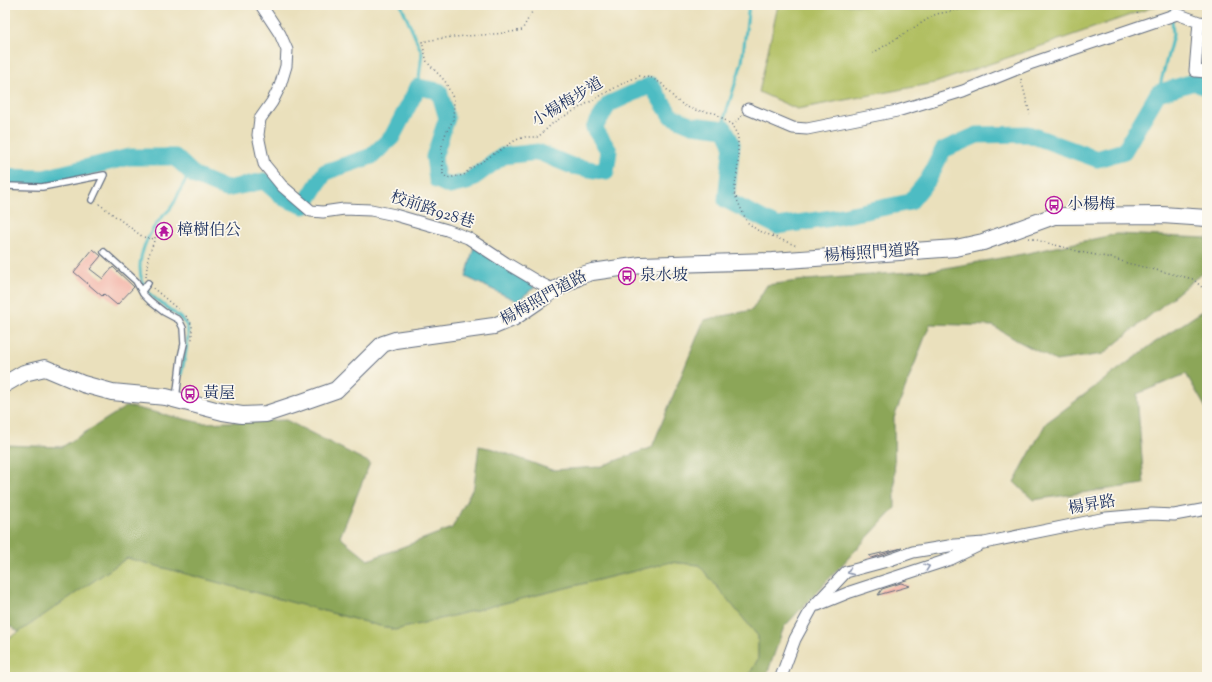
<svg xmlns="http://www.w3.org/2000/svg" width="1212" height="682" font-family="'Sorts Mill Goudy','Noto Serif TC',serif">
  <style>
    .green { fill: #b1bf62; stroke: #667760 }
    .forest { fill: #8ca658; stroke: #546a5b }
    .water { fill: #4dbcc3; stroke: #347690 }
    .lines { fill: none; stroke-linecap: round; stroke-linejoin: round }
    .stream { stroke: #4dbcc3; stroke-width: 3 }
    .river { stroke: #4dbcc3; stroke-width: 17 }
    .building { fill: #f3b0a4 }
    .lane-casing { stroke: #636d7f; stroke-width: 8 }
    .street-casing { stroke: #636d7f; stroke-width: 13 }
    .secondary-casing { stroke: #636d7f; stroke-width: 18 }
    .path { stroke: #636d7f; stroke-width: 1.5; stroke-dasharray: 1 3; stroke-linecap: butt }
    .lane { stroke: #fff; stroke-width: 5.5 }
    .street { stroke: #fff; stroke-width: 11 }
    .secondary { stroke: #fff; stroke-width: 16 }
    .oneway { stroke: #8d97ae }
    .labels { text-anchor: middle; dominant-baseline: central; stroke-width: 3.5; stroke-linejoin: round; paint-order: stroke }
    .street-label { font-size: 16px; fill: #1b2f5e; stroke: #fbf7ec }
    .poi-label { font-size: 16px; fill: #1b2f5e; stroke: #fbf7ec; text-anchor: start }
  </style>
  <rect width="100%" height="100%" fill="#fbf7ec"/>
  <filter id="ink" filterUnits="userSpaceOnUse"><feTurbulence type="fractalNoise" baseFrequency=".025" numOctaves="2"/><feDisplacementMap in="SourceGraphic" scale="8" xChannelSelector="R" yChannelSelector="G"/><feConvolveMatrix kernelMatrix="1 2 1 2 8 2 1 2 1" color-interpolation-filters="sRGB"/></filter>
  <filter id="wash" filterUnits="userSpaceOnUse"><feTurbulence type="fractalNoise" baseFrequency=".012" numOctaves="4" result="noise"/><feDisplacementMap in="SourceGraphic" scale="16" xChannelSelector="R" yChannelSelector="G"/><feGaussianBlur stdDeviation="0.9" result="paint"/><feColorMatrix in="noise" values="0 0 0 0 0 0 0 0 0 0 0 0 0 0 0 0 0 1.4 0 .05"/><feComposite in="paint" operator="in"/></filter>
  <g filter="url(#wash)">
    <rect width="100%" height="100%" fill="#eae0bc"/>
    <path class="green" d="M778,5H1159L935,83L797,109L759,92Z
      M127,558L395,630L671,562L699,565L758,636V659L748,677H5V640L19,632Z"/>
    <path class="forest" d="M1117,234L1207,238V269L1103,354L1056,361L1016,340L993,326L930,324L894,418L895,508L784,627L766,677H748L758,659V636L699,565L671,562L395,630L127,558L19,632L5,623V445L62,447L127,406L202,423L286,420L370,463L340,537L368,560L452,528L474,486L479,446L494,449L552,470L599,467L652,447L704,320L752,310L767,285L806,280L934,270L1028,253Z
      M1207,308V410L1186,374L1137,394L1144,484L1033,500L1014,482L1046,423L1154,343Z"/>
    <path class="water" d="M474,247L535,287L517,301L466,277Z"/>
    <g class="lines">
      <path class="stream" d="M401,5L422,53L418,87
        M1171,5L1172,13
        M1158,93L1173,35L1172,19
        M725,129V116L742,62L749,5
        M181,375C183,365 191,336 187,327C183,316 160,304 151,295C129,272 144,239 161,218C164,215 167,212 170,209C176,202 178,193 183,185C185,181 188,177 191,173"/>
      <path class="river" d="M5,177L44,178L129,157H175L195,176L226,189L264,181L284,198L304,206L325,172L372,156L392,137L418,87L439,91L447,118L434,157L437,180L450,186L467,182L503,156L538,152L572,166L606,172L609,151L594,128L609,104L651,85L671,116L692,125L725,129L732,144L726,200L777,226L832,218L910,202L928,180L943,150L977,135L1028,134L1097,159L1124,151L1158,93L1194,82L1207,88"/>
    </g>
    <g id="blocks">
      <path class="building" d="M161,226L169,229L166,236L158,232Z
        M93,249L101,256L90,269L103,279L113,267L134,287L117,305L104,294L102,296L74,272Z
        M902,548L872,558L869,556Z
        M901,583L910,586L878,595L882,589Z"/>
    </g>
  </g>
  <g filter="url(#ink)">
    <use href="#blocks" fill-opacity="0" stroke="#636d7f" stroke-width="1"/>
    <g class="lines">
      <g class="lane-casing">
        <path id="lane" d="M5,186L42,187L104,175L92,200
          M104,252L136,281L143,294L150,301L164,312L179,320L183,328L184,344L181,357L176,399
          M142,291L148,283"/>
      </g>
      <g class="street-casing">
        <path id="street" d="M261,5L280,34L287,50L286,66L280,86L272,102L260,119L258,135L264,164L282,186L311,211L323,212L344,209L371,210L395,215L447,230L468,238L506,263L538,282L554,290
          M1199,22L1195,71L1207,72
          M748,109L793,128L807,129L897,111L963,91L1032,63L1177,14L1199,22L1207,23
          M818,605L850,592L951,559L978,546
          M781,677L795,639L812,608L846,572L887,561L913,552L955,545L984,543L1106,518L1152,514L1174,515L1207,509"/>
      </g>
      <g class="secondary-casing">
        <path id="secondary" d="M5,384L24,373L45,368L83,384L112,392L166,397L223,412L242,415L266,414L299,403L336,390L383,344L395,340L494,326L513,318L554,290L582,275L592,272L641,265L773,261L956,248L983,242L1054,216L1162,215L1207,218"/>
      </g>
      <path class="path" d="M534,5L532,12L522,30C489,37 455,34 422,42L427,62L445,81L454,100L453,120L445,135L442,145L443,174L447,178L464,175L470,169L516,140L525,137H538L554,122L627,81L640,76L652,78L662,84L676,100L685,106L694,110L715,113L732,125
        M1136,5L1138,17
        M873,53L936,14L989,5
        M1021,79L1030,114
        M742,116L732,125L738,136V166L734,193L747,222L757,230L797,246
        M99,204L143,237L154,239
        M1029,238L1085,253L1112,258L1127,263L1193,279L1207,292
        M146,277L148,258L156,235
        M153,288L180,311
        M186,316L192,325V340"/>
      <use href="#lane" class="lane"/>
      <use href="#street" class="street"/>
      <use href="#secondary" class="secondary"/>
    </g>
    <defs><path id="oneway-chevron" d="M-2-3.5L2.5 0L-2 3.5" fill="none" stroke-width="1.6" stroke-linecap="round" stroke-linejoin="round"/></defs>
    <g class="oneway">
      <use href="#oneway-chevron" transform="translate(927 567) rotate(-19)"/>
      <use href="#oneway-chevron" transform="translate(850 572) rotate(157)"/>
    </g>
  </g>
  <defs>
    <g id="bus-ring" transform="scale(0.9)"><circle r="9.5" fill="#fbf7ec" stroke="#b5179e" stroke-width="1.5"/><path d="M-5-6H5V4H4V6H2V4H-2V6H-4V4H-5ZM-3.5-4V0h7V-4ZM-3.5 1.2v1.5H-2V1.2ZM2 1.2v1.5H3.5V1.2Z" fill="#b5179e"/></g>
    <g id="temple-ring" transform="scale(0.9)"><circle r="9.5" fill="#fbf7ec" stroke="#b5179e" stroke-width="1.5"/><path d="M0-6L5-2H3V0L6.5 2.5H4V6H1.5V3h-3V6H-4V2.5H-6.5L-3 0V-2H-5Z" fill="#b5179e"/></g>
  </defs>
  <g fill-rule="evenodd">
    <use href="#bus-ring" x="1054" y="205"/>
    <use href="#temple-ring" x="164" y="231"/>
    <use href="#bus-ring" x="627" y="276"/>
    <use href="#bus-ring" x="190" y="394"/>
  </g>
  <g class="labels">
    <g class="street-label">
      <text transform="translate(568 103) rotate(-31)">小楊梅步道</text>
      <text transform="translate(432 211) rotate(18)">校前路928巷</text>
      <text transform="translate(872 254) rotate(-4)">楊梅照門道路</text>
      <text transform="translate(544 299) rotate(-29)">楊梅照門道路</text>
      <text transform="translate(1092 506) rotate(-10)">楊昇路</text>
    </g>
    <g class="poi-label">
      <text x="1067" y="205">小楊梅</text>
      <text x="177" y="231">樟樹伯公</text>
      <text x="640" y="276">泉水坡</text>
      <text x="203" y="394">黃屋</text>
    </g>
  </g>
  <rect width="1212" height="682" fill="none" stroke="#fbf7ec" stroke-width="20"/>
</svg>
